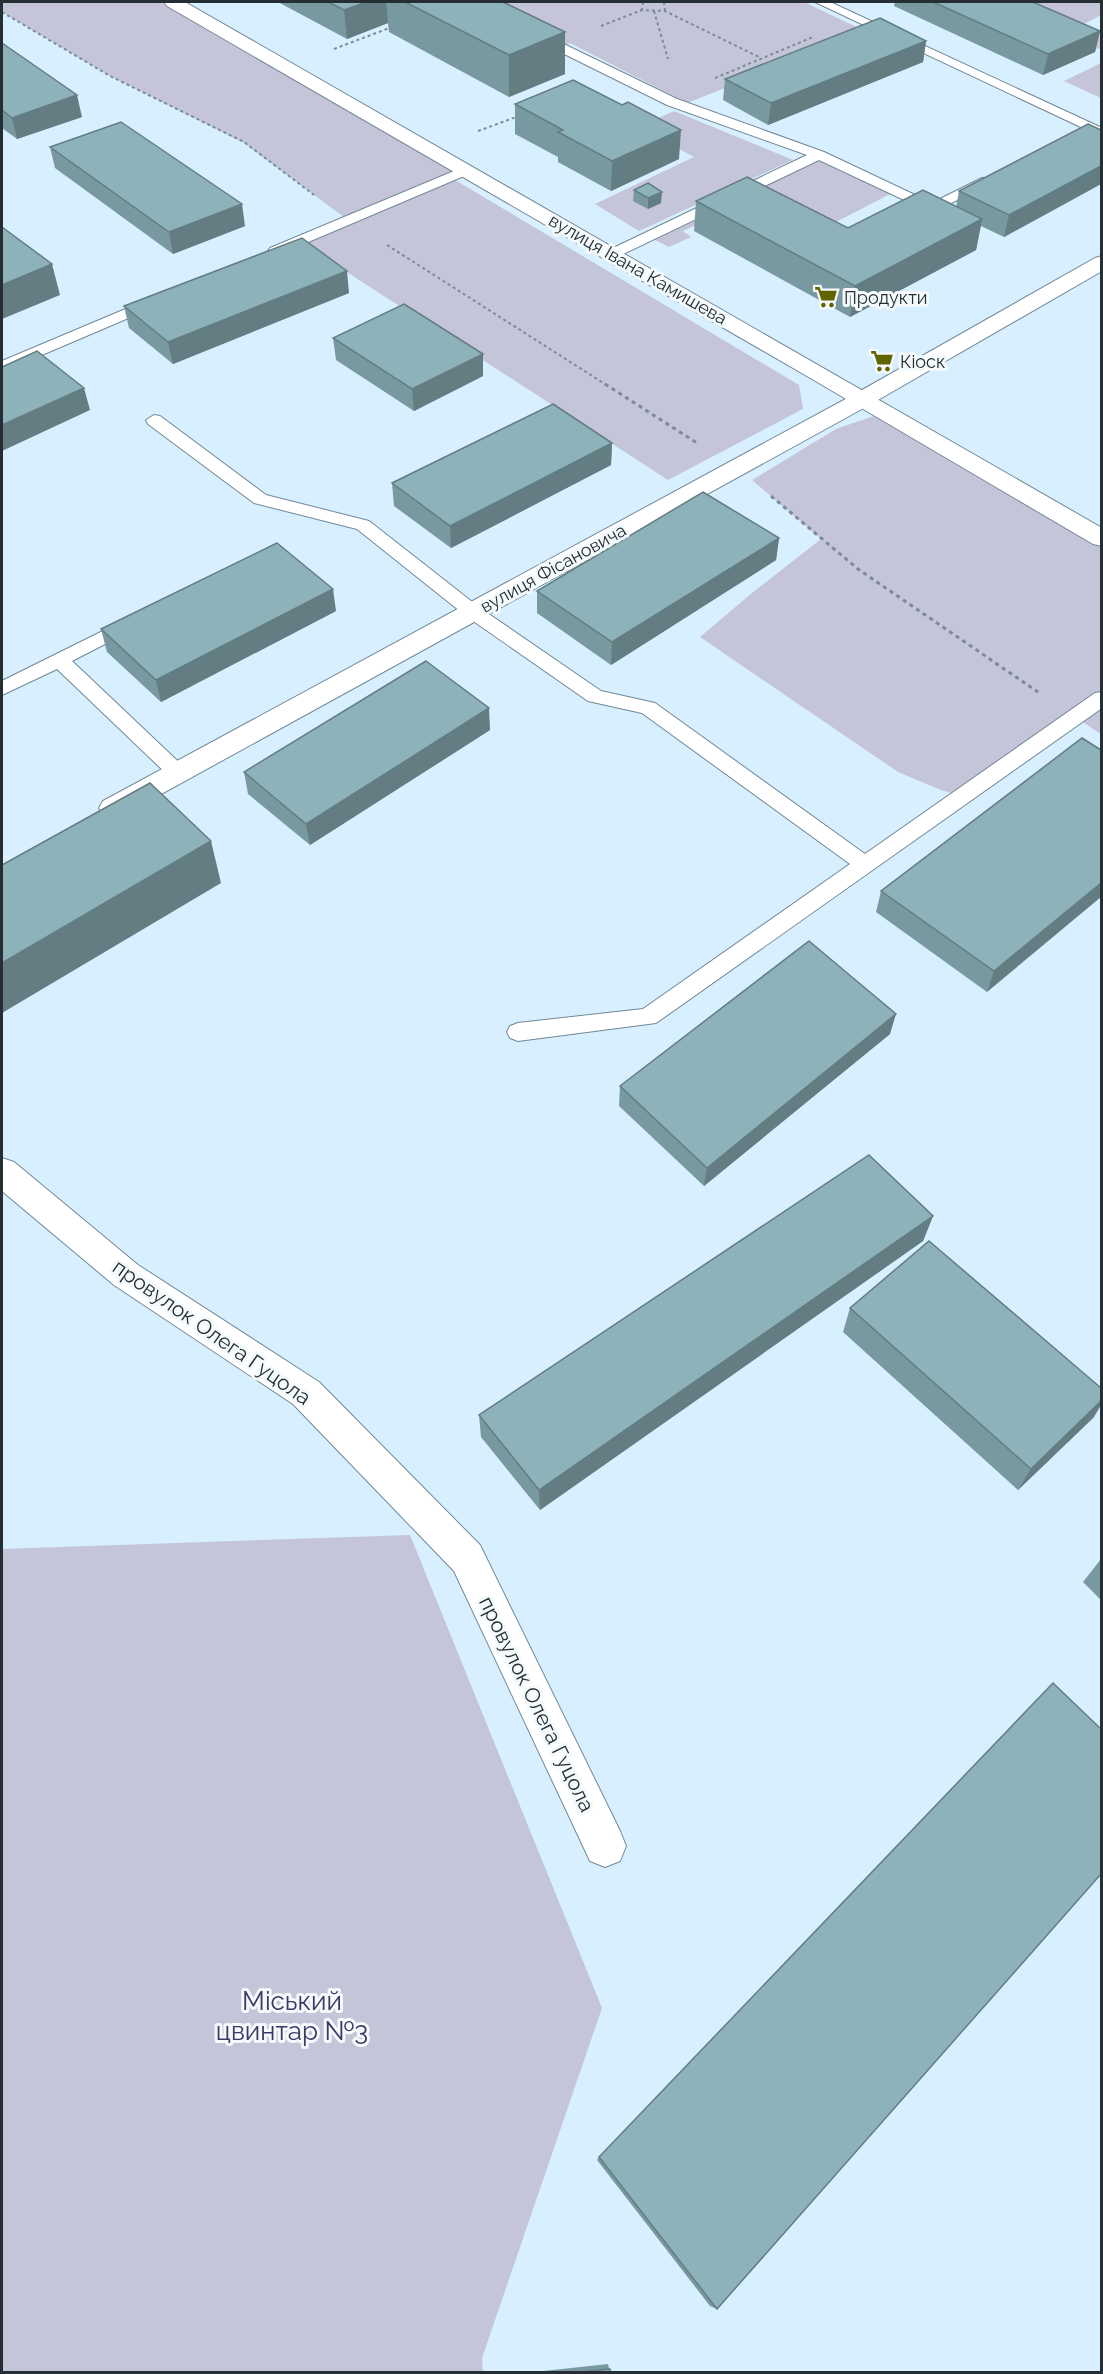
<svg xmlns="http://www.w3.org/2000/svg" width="1103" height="2374" font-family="Raleway,sans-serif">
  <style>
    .green { fill: #c4c5d8 }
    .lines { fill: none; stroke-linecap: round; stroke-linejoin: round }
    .service-casing { stroke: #728896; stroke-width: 2 }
    .minor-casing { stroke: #728896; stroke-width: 2 }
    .tertiary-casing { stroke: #728896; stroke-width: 2 }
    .path-far1 { stroke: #7b8c96; stroke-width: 2; stroke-dasharray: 3 3; stroke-linecap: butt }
    .path { stroke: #7b8c96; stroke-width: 3; stroke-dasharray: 4 4; stroke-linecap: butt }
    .service { fill: #fff; fill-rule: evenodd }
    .minor { fill: #fff; fill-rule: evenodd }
    .tertiary { fill: #fff; fill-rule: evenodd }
    .wall { fill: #7999a0 }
    .shaded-wall { fill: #637d82 }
    .building { fill: #8db2ba; stroke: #637d82; stroke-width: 1.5 }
    .labels { text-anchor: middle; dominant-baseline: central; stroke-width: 6; stroke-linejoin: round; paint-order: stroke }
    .far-street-label { font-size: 18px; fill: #242e33; stroke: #f4f9fc }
    .far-poi-label { font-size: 18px; fill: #242e33; stroke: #f4f9fc; text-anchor: start }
    .street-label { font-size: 21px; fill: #242e33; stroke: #f4f9fc }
    .near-park-label { font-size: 26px; fill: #3c3a65; stroke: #f4f9fc }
  </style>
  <rect width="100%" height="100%" fill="#d7effe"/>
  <path class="green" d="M2,2H173L466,170L450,177L799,385L803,409L668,480L299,241L348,220L244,143L110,76L2,12Z
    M363,2H804L867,32L687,103L570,43L540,56Z
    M993,2H1101V15L1084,24L1101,31V48L1098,49Z
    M1101,63V98L1064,81Z
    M674,111L793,160L639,231L595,204L694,157L638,127Z
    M819,161L890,194L811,235L747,202L683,231L691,237L669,247L653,239Z
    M885,412L1101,538V734L1075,717L962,796L941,790L898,772L700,637L752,593L821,539L752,480L836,429Z
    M410,1535L602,2008L482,2358L483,2372H2V1549Z"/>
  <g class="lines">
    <g class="service-casing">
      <path id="service" d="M815,2H830L1102,128V137Z
        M537,31L677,99L824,152L932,203L982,178H992L994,181L932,213L819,160L617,257H607L605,254L607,251L807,155L667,105L532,38L531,35Z
        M466,166L473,170L471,173L280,254H270L268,251L270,248Z
        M154,297L159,299L162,302L159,305L2,372V361Z
        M154,415L160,416L266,495L369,521L480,608L601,691L655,703L865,854L1095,693L1102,692V708L656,1023L518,1041L510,1038L507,1032L510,1026L518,1023L643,1009L850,864L642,713L588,701L466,616L357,529L254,503L148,424L146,420Z
        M131,617L138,619L140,623L138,627L72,661L185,768L188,773L185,778L178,780L171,778L57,669L2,695V681Z"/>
    </g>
    <g class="minor-casing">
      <path id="minor" d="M1102,256V271L871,404L123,815L113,818L103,815L99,808L103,801L855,394L1095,258Z
        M2,1158L14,1162L138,1265L319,1382L480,1545L620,1831L626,1846L620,1861L605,1867L590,1861L454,1571L293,1404L114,1285L2,1191Z"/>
    </g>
    <g class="tertiary-casing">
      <path id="tertiary" d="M164,2H185L1102,528V546L1093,544L812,379L167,6Z"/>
    </g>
    <path class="path-far1" d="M643,2L642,10L665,11L761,58
      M657,2H663
      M664,2L665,11
      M654,11L668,59
      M2,12L110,76L244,142L314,195
      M601,26L642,10
      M334,49L392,27
      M715,78L813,37
      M478,131L519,116
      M387,245L608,386"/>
    <path class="path" d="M605,384L697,443
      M771,496L858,569L1038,692"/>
    <use href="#service" class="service"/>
    <use href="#minor" class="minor"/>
    <use href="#tertiary" class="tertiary"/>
  </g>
  <path class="wall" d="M278,2H503L565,32V74L509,97L389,32L388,23L347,39Z
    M895,2H1033L1100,31L1095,52L1043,75L894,6Z
    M926,41L923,62L768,125L723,100L725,79Z
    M2,43L82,117L17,139L2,128Z
    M515,104L679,159L611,191L558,162V157L515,134Z
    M1101,130V184L1004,237L981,226L976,250L850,317L694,231L696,201L848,228L956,207L959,191Z
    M50,147L245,226L173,254L55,168Z
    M634,190L661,203L648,209L633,201Z
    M349,293L173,364L129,328L124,306Z
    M333,338L483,376L414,411L336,360Z
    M612,443L611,465L451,548L394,506L392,483Z
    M779,538L776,560L611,665L537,613V591Z
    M336,611L161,702L107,652L101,629Z
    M490,730L310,845L248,794L244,772Z
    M1101,750L987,992L876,912L881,891Z
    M890,1034L704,1186L619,1106L620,1086Z
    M933,1216L923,1241L540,1510L481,1437L479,1415Z
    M850,1308L1094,1417L1018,1490L843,1332Z
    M1101,1559V1600L1083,1582Z
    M599,2157L717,2309L710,2306L597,2160Z
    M608,2364L610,2373H525Z"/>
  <path class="shaded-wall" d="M367,2H386L388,23L347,39L344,10Z
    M1100,31L1095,52L1043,75L1048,54Z
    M565,32V74L509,97V55Z
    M926,41L923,62L768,125L771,103Z
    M77,95L82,117L17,139L12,118Z
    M681,130L679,159L611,191L612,161Z
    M1101,166V184L1004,237L1009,215Z
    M662,192L661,203L648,209V198Z
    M242,204L245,226L173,254L169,232Z
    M982,219L976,250L850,317L855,286Z
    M52,264L60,295L2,319V285Z
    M347,271L349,293L173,364L168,342Z
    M483,354V376L414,411L412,389Z
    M84,388L90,410L2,451V425Z
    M612,443L611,465L451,548L450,526Z
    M779,538L776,560L611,665L612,642Z
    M333,589L336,611L161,702L156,680Z
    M489,708L490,730L310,845L306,824Z
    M211,841L221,883L2,1013V963Z
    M1101,883V897L987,992L994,971Z
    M896,1014L890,1034L704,1186L707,1168Z
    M933,1216L923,1241L540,1510L539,1490Z
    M1101,1401V1405L1094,1417L1018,1490L1031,1469Z"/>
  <path class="building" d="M328,2H367L344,10Z
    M405,2H503L565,32L509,55Z
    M933,2H1033L1100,31L1048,54Z
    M880,18L926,41L771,103L725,79Z
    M2,43L77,95L12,118L2,110Z
    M573,80L622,105L628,102L681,130L612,161L558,132L563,130L515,104Z
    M121,122L242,204L169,232L50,147Z
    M1088,124L1101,130V166L1009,215L959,191Z
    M747,177L848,228L923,190L982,219L855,286L696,201Z
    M648,183L662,192L648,198L634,190Z
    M2,227L52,264L2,285Z
    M302,238L347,271L168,342L124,306Z
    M404,304L483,354L412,389L333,338Z
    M37,351L84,388L2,425V367Z
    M553,404L612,443L450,526L392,483Z
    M703,492L779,538L612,642L537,591Z
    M277,543L333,589L156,680L101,629Z
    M426,661L489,708L306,824L244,772Z
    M1082,738L1101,750V883L994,971L881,891Z
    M150,783L211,841L2,963V865Z
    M809,941L896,1014L707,1168L620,1086Z
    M869,1155L933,1216L539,1490L479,1415Z
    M929,1241L1101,1388V1401L1031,1469L850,1308Z
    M1053,1683L1101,1729V1874L717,2309L599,2157Z
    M610,2369V2373H572Z"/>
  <defs>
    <g id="supermarket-bare" transform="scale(1.8)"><path d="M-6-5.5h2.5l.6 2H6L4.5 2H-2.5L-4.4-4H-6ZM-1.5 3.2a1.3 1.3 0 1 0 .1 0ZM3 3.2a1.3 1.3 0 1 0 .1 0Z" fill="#616400" stroke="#f4f9fc" stroke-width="2.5" paint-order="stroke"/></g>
  </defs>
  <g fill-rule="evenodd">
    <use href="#supermarket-bare" x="826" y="297"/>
    <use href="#supermarket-bare" x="882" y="361"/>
  </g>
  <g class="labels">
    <g class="far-street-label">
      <text transform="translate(638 269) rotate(30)">вулиця Івана Камишева</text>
      <text transform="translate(553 568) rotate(-29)">вулиця Фісановича</text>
    </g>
    <g class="far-poi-label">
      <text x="844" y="297">Продукти</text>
      <text x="900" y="361">Кіоск</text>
    </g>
    <g class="street-label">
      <text transform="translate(212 1332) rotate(35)">провулок Олега Гуцола</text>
      <text transform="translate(537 1704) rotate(64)">провулок Олега Гуцола</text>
    </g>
    <g class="near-park-label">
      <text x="292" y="2001">Міський<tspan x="292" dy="30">цвинтар №3</tspan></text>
    </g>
  </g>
  <rect width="1103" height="2374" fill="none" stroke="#242e33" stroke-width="6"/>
</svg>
